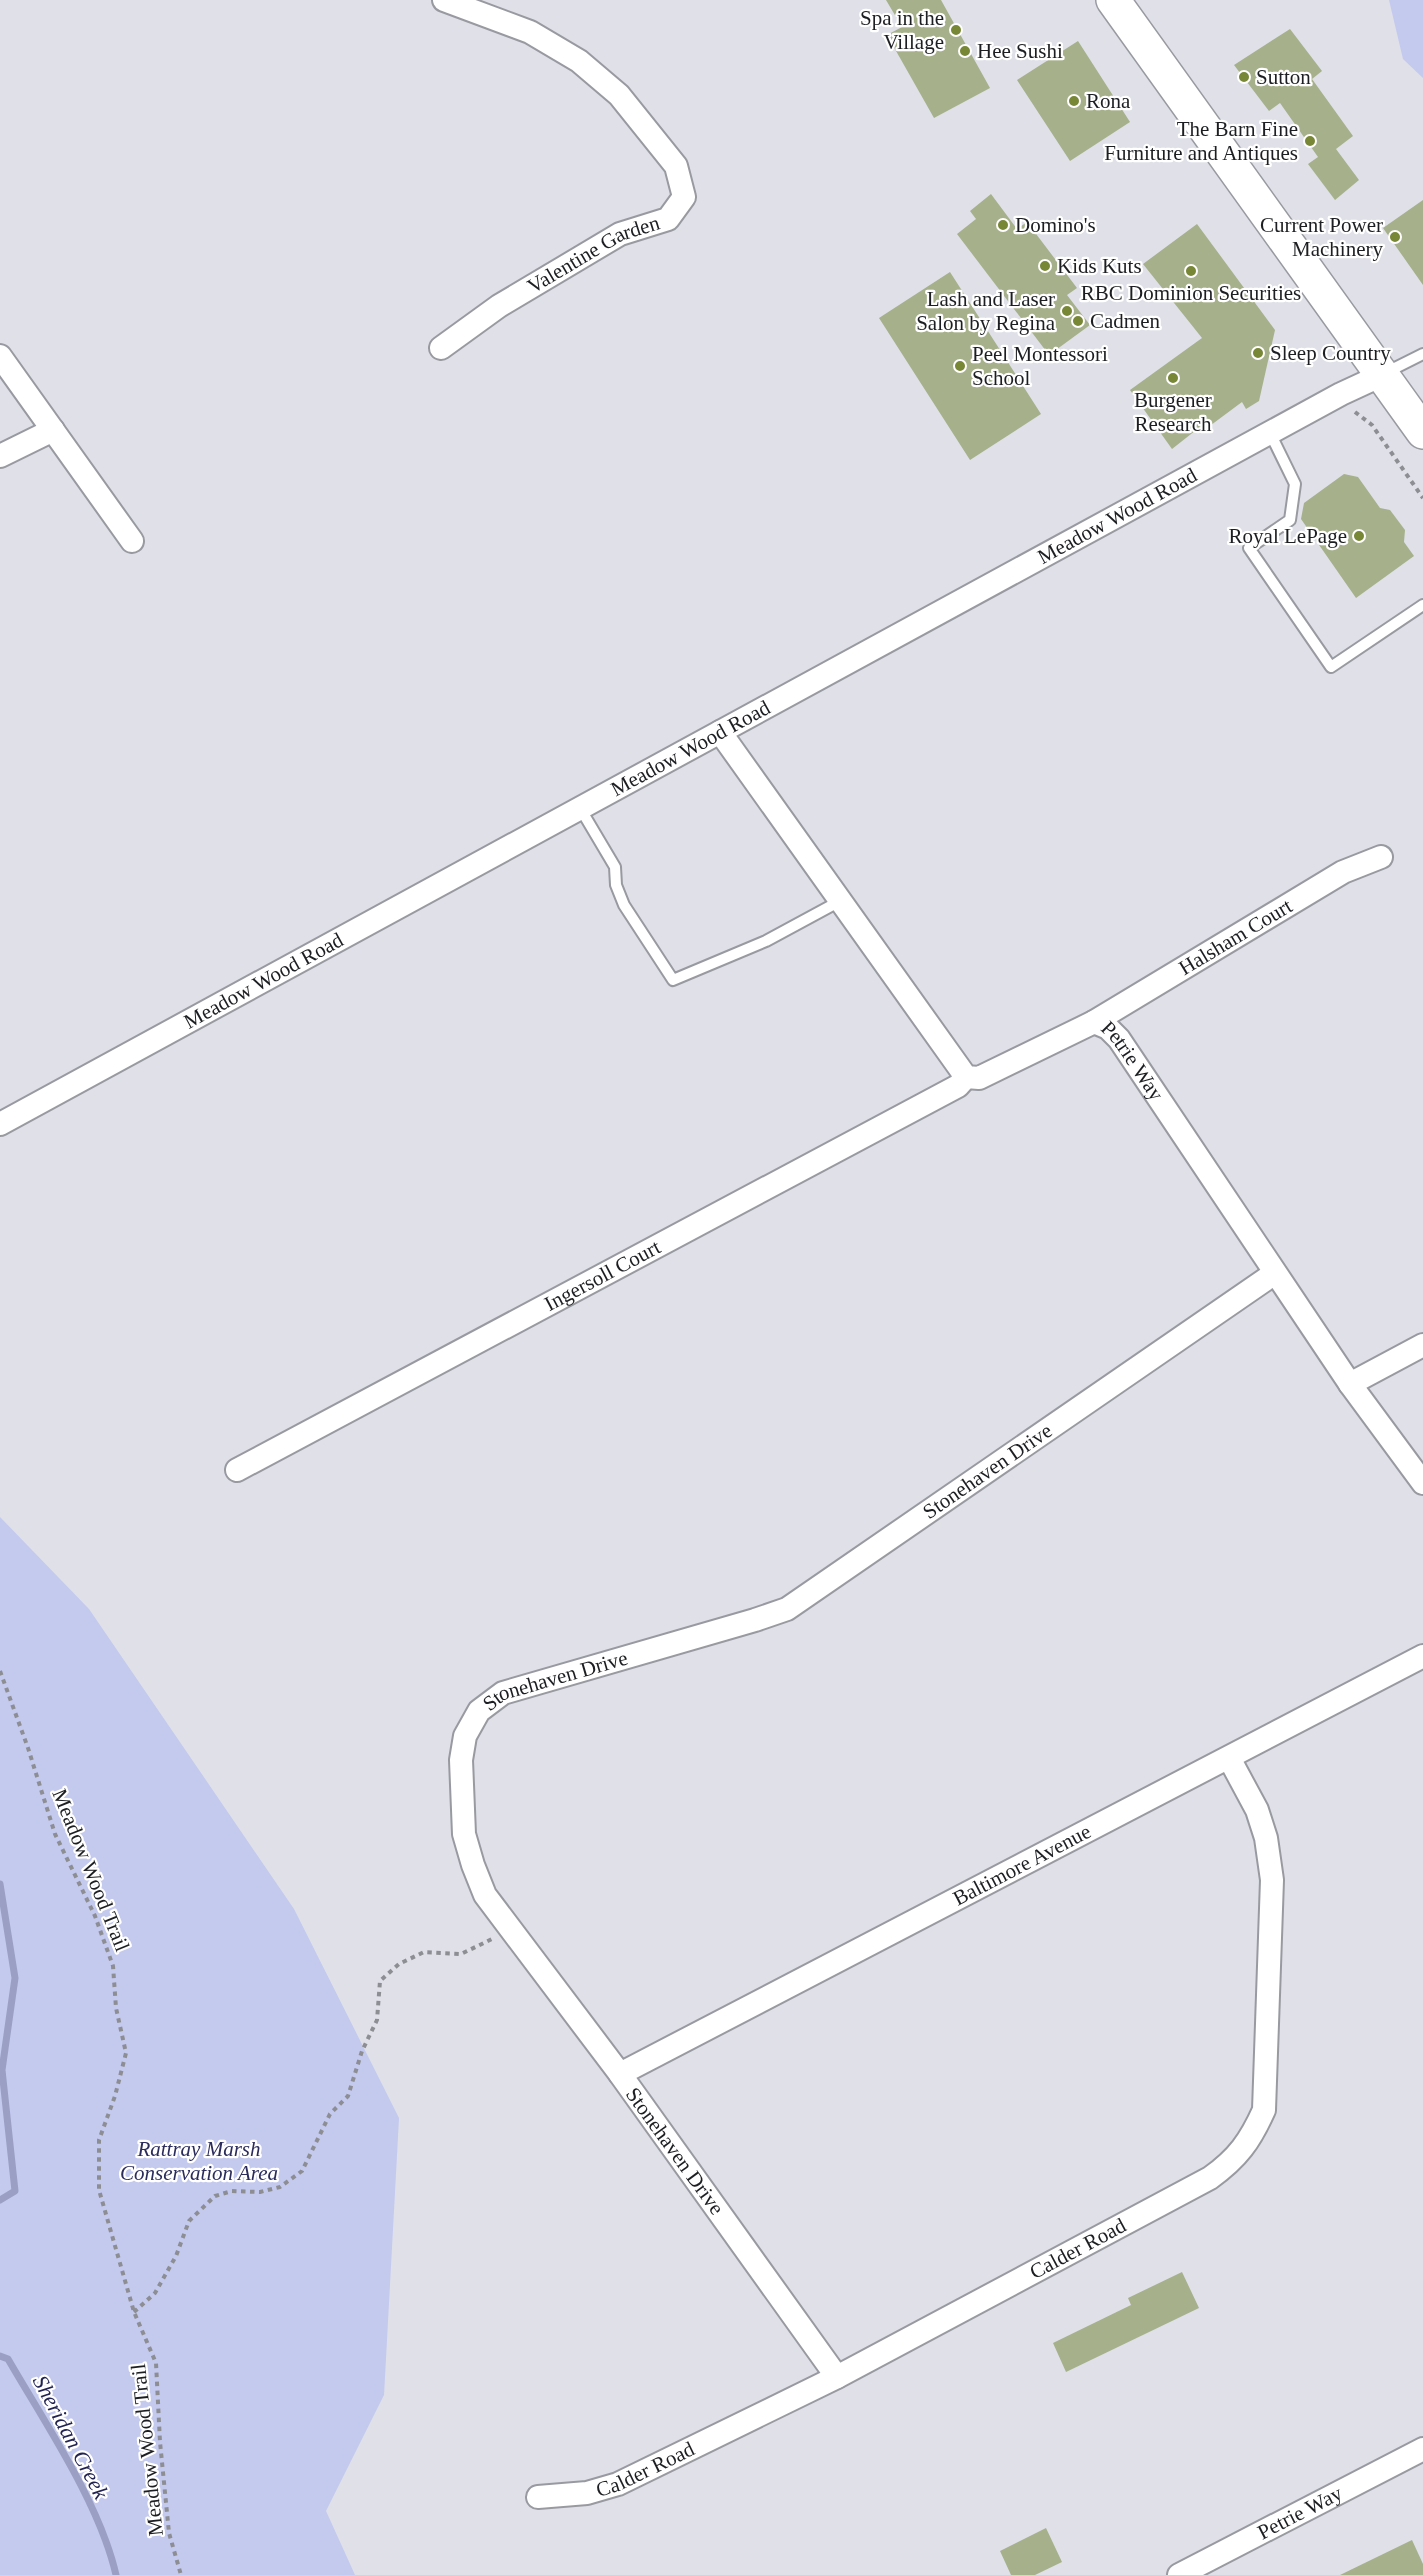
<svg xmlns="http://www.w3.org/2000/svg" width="1423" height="2575" font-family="'Times New Roman',serif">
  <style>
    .green { fill: #c4c9ee }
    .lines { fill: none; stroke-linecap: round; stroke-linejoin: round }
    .stream { stroke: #9a9fc3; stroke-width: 7 }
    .building { fill: #a6b08b }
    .lane-casing { stroke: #999aa1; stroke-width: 14 }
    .street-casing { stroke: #999aa1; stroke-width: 26 }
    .primary-casing { stroke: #999aa1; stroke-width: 36 }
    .path { stroke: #8d8e94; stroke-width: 4; stroke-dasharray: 4.5 4.5; stroke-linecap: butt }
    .lane { stroke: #fff; stroke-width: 10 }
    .street { stroke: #fff; stroke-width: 22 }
    .primary { stroke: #fff; stroke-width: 33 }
    .poi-dot { fill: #778736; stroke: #fff; stroke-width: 2 }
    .labels { text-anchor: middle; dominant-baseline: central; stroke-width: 4.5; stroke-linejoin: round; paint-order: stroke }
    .poi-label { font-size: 21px; fill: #1d1e21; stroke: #fff; text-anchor: start }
    .street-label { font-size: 21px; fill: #1d1e21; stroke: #fff }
    .park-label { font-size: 21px; font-style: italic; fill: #2b2c5b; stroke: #fff }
    .water-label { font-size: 22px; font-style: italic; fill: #222351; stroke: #fff }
  </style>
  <rect width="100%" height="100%" fill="#dfe0e8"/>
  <path class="green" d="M1389,0H1423V78L1403,59Z
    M0,1517L89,1609L294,1909L399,2118L384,2395L326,2511L355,2575H0Z"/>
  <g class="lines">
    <path class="stream" d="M0,1884L15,1978L2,2070L15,2191L0,2200
      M0,2356L8,2359C45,2423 100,2504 116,2575"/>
  </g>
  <path class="building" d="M886,0H941L990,88L934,118L887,35L902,27Z
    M1290,29L1322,71L1312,79L1353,136L1336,149L1359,180L1335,200L1308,164L1318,157L1280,103L1269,111L1234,65Z
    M1078,41L1130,122L1070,161L1017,80Z
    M991,194L1017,229L1027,222L1077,288L1067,295L1090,325L1049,355L957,234L976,219L970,211Z
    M1423,200V285L1383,228Z
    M1197,224L1275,330L1259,401L1246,409L1242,402L1207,428L1205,423L1172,449L1130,390L1202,338L1143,264Z
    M950,272L1041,414L970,460L879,318Z
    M1344,474L1358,477L1380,508L1390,510L1405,530L1404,542L1414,556L1356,598L1301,519L1304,503Z
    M1182,2272L1199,2308L1066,2372L1053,2343L1131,2305L1128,2298Z
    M1046,2528L1062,2562L1035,2575H1011L1000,2551Z
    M1412,2540L1423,2564V2575H1340Z"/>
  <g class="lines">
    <g class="lane-casing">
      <path id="lane" d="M1385,373L1423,354
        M1270,433L1295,484L1290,520L1249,548L1331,667L1423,605
        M580,808L615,867L616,885L624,905L673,980L766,941L840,901"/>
    </g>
    <g class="street-casing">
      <g id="street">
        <path id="s1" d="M441,348L499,306L620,234L668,219L684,197L676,166L619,95L579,61L530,32L444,0"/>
        <path d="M0,356L132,541"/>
        <path d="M0,456L53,430"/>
        <path id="s2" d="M720,732L966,1077L979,1078L1094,1022L1108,1028L1119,1039L1350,1384L1423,1483"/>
        <path id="s3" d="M1094,1022L1343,872L1381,857"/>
        <path id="s4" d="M0,1124L1341,394L1382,375"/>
        <path d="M1350,1384L1423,1345"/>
        <path id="s5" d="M237,1470L958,1086L966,1077"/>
        <path id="s6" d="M620,2074L1423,1656"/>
        <path id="s7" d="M837,2377L620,2074L485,1895L473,1865L464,1834L461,1760L465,1736L479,1711L503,1693L755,1620L787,1609L1275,1273"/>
        <path id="s8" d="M538,2497L587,2493L618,2484L837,2377L1210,2178C1238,2158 1250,2141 1264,2110L1272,1880L1266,1838L1257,1810L1229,1758"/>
        <path id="s9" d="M1179,2575L1423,2449"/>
      </g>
    </g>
    <g class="primary-casing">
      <path id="primary" d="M1113,0L1423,432"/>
    </g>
    <path class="path" d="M1355,412L1372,425L1423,498
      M0,1671L28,1748L55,1834L95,1916L113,1966L116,2008L126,2053L115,2096L99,2140V2190L134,2312L156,2363L160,2442L169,2533L181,2575
      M134,2312L155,2293L176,2256L189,2221L215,2196L232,2191L260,2192L280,2187L302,2171L330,2114L348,2096L362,2051L377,2020L380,1981L399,1964L424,1952L461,1954L492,1939"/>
    <use href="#lane" class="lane"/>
    <use href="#street" class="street"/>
    <use href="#primary" class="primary"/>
  </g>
  <g class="poi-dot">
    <circle cx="956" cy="30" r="6"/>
    <circle cx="965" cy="51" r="6"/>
    <circle cx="1244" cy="77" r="6"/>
    <circle cx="1074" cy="101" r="6"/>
    <circle cx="1310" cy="141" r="6"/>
    <circle cx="1003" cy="225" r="6"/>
    <circle cx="1395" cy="237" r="6"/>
    <circle cx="1045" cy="266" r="6"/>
    <circle cx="1191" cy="271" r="6"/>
    <circle cx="1067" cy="311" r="6"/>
    <circle cx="1078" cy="321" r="6"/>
    <circle cx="1258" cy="353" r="6"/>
    <circle cx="960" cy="366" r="6"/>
    <circle cx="1173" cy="378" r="6"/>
    <circle cx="1359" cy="536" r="6"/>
  </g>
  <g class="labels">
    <g class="poi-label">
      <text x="944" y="18" text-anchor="end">Spa in the<tspan x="944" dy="24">Village</tspan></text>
      <text x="977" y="51">Hee Sushi</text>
      <text x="1256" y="77">Sutton</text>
      <text x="1086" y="101">Rona</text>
      <text x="1298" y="129" text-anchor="end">The Barn Fine<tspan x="1298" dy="24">Furniture and Antiques</tspan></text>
      <text x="1015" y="225">Domino's</text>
      <text x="1383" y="225" text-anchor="end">Current Power<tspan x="1383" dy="24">Machinery</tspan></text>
      <text x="1057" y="266">Kids Kuts</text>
      <text x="1191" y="293" text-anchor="middle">RBC Dominion Securities</text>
      <text x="1055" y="299" text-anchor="end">Lash and Laser<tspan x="1055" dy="24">Salon by Regina</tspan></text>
      <text x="1090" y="321">Cadmen</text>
      <text x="1270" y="353">Sleep Country</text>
      <text x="972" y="354">Peel Montessori<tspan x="972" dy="24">School</tspan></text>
      <text x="1173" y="400" text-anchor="middle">Burgener<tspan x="1173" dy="24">Research</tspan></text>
      <text x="1347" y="536" text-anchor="end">Royal LePage</text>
    </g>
    <g class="street-label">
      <text stroke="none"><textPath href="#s1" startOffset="180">Valentine Garden</textPath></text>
      <text stroke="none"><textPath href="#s4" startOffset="1272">Meadow Wood Road</textPath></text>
      <text stroke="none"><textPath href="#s4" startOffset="786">Meadow Wood Road</textPath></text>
      <text stroke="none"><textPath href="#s3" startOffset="165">Halsham Court</textPath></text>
      <text stroke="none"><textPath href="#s4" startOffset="300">Meadow Wood Road</textPath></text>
      <text stroke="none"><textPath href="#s2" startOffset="621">Petrie Way</textPath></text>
      <text stroke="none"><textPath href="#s5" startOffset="414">Ingersoll Court</textPath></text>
      <text stroke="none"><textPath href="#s7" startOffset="1358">Stonehaven Drive</textPath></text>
      <text stroke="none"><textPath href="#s7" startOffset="872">Stonehaven Drive</textPath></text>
      <text stroke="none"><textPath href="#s6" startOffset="453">Baltimore Avenue</textPath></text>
      <text transform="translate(91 1870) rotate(68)">Meadow Wood Trail</text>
      <text transform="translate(675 2151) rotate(54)">Stonehaven Drive</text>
      <text stroke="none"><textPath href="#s8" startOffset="598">Calder Road</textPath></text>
      <text transform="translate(147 2450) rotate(-96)">Meadow Wood Trail</text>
      <text stroke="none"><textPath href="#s8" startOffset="112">Calder Road</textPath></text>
      <text stroke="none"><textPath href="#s9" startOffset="136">Petrie Way</textPath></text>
    </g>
    <g class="park-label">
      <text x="199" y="2149">Rattray Marsh<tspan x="199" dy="24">Conservation Area</tspan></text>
    </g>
    <g class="water-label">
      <text transform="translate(71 2437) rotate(62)">Sheridan Creek</text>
    </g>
  </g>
</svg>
